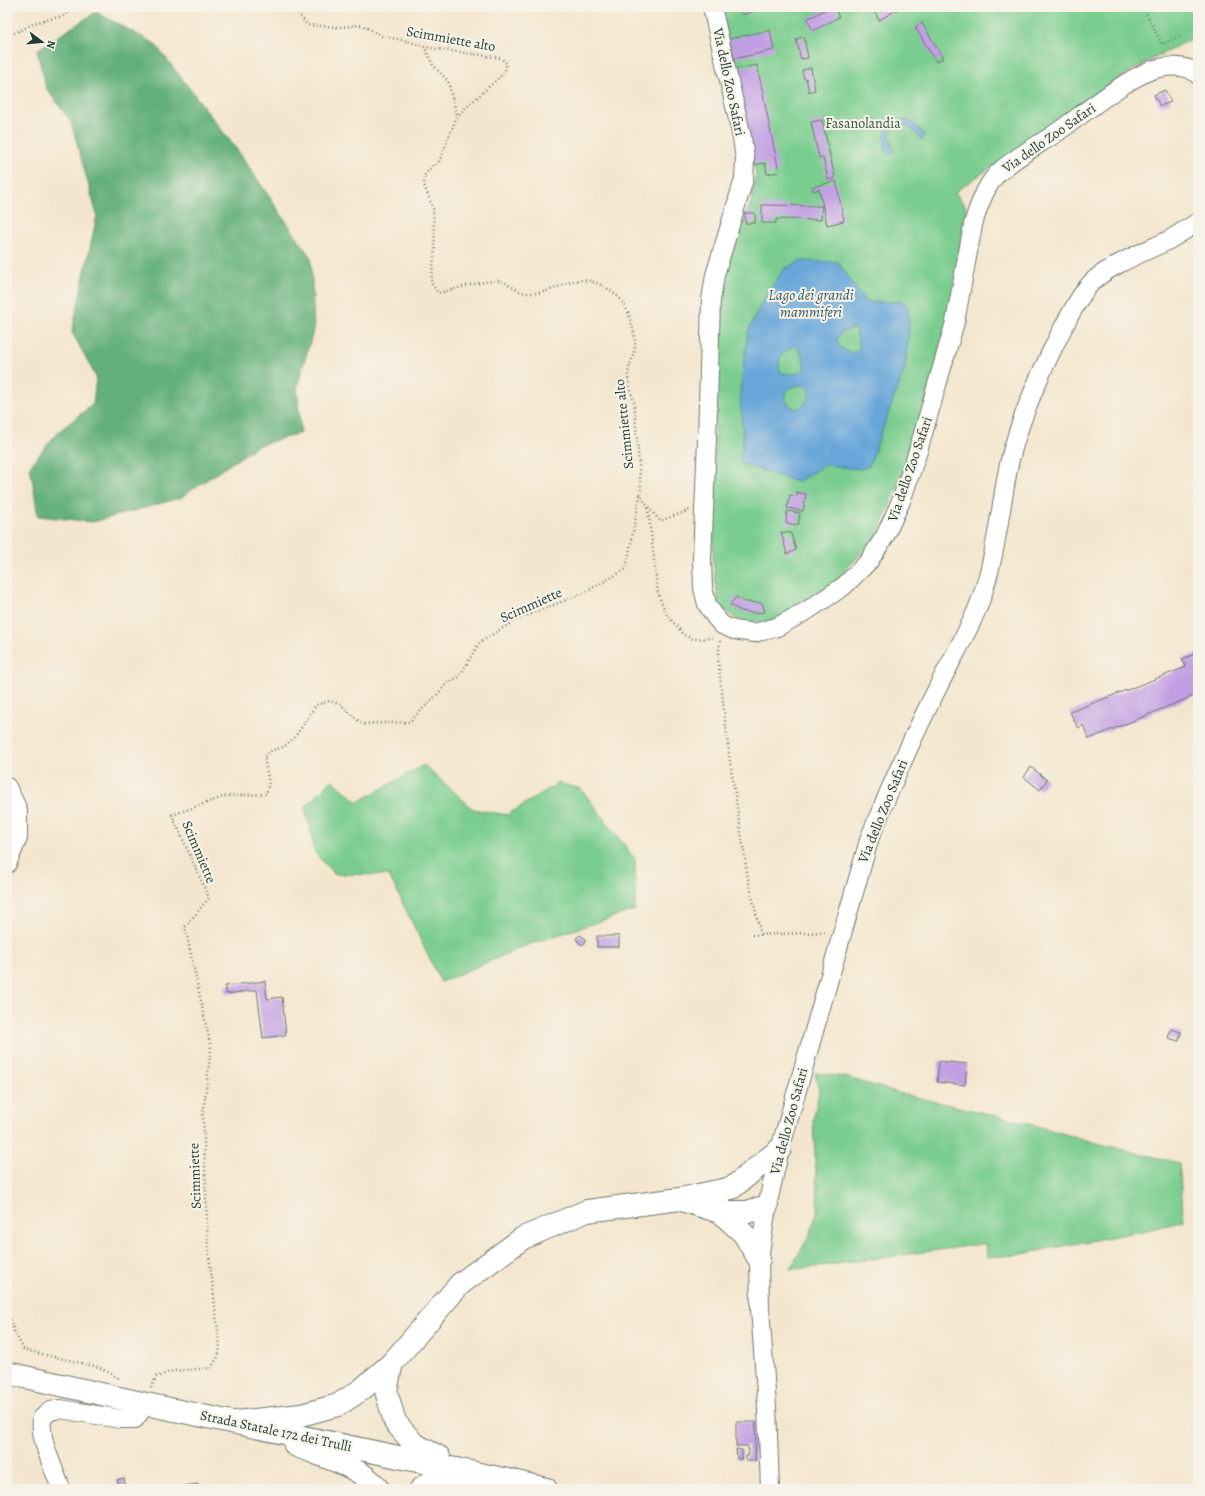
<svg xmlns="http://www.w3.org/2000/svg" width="1205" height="1496" font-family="Alegreya,serif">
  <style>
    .green { fill: #7acd8f; stroke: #4c8562 }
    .forest { fill: #63b07a; stroke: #417657 }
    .water { fill: #67a6d9; stroke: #437286; fill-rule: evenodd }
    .building { fill: #c19ee3 }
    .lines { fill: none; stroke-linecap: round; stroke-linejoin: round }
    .minor-casing { stroke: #6a786a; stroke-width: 20 }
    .major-casing { stroke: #6a786a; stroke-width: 24 }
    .path { stroke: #6a786a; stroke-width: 2.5; stroke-dasharray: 1 3; stroke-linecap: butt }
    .minor { stroke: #fff; stroke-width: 18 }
    .major { stroke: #fff; stroke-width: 22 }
    .labels { text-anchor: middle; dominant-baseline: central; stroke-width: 4; stroke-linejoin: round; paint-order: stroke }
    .street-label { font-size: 14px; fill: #1f3d34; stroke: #f7f3e8 }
    .park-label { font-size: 14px; fill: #315a46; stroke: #f7f3e8 }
    .water-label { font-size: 15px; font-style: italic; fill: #355c66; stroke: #f7f3e8 }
  </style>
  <rect width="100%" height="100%" fill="#f7f3e8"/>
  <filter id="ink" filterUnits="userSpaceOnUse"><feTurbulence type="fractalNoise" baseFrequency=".025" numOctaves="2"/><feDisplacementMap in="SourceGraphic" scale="8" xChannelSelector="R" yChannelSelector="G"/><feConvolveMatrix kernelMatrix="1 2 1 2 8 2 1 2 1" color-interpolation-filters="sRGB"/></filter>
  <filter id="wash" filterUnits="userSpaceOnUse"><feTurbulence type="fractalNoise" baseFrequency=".012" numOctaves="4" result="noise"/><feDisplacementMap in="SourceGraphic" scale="16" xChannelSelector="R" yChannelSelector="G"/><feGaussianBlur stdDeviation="0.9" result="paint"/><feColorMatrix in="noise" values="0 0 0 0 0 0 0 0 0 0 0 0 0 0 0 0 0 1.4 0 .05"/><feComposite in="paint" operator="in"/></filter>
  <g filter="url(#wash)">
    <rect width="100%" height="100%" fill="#f4e6ce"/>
    <path class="green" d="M721,7H1198V35L1132,70L955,192L966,207L948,325L901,480L876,537L833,584L774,621L741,622L719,607L713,561L717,299L723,277L751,202L756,174Z
      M424,765L473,809L507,815L558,783L581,789L635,859V910L530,944L441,982L389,875L334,874L315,853L305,807L332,780L358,802Z
      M815,1073L845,1077L902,1094L1019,1121L1093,1142L1179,1163L1184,1221L1147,1230L1016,1255L987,1257L986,1244H982L807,1268L790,1269L810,1234L818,1210L813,1120L819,1092Z"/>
    <path class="forest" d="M96,12L155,44L238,151L311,258L314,328L297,388L301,433L257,446L180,498L93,522L38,516L30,466L57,433L93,404L96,377L72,332L97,215L71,122L46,88L37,50Z"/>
    <path class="water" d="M899,120C912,119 918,126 925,136L922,140C911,127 901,117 889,135L894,150V152L891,154L887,152C882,136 883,128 899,120Z
      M801,261L838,262L865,302H904L908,307L909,328L905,368L869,466L861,469L824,465L797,482L740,463L743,440L740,391L748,332L763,300L784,269ZM855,327L860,349L852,353C843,350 838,348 837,338L841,333ZM796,345L803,357L805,368C797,376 791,375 780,372C777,356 783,352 796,345ZM805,385C814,395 807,403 797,409L791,407L785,399V393L791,386Z"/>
    <g id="blocks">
      <path class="building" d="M740,7H766L742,15Z
        M831,7H834L839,17L813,31L807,19Z
        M880,7H902L879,20L874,11Z
        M922,23L943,58L936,62L915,27Z
        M770,30L774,50L734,59L729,39Z
        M804,37L808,58L801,59L796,39Z
        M757,65L779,172L767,174L765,163L755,165L736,69Z
        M811,68L815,90L809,92L806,78L804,79L802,70Z
        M1165,90L1171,102L1160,106L1154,95Z
        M822,120L835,178L828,180L823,157L819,158L811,122Z
        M836,181L844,221L827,225L819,189L813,191L812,187Z
        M762,205L822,206L821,220L776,219V223H762Z
        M745,213H755V223H745Z
        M797,492L806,494L803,511L787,508L790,495L797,496Z
        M787,511L800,513L798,525L786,523Z
        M781,532L790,533L791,534L796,550L787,554Z
        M736,597L745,602L762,603L765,612L753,613L741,611L730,605Z
        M1198,653V694L1089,739L1083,725L1078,728L1070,712L1186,667L1182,659Z
        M1031,767L1047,780L1040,790L1024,777Z
        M580,935L586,939L585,943L582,945L579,943L576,938Z
        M597,936H619V947H597Z
        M265,981L267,999L282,997L286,1035L263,1038L257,990L226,994L225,986Z
        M1171,1029L1181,1032L1179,1041L1168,1038Z
        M939,1061L967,1064L965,1085L937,1082Z
        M736,1422H756L755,1461H746V1456H748V1446H736Z
        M736,1449L742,1450V1459H737Z
        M124,1478L126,1489H120L117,1480Z
        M198,1484V1489H168V1488Z"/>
    </g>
  </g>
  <g filter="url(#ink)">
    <use href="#blocks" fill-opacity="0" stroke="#6a786a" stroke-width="1"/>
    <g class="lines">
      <g class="minor-casing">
        <path id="minor" d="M712,7L742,137L745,160L744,179L715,275L711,300L707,440L702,559L703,588L707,604L716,618L722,625L734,630L754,633L777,627L808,610L844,586L869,561L885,536L901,501L918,451L955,322L973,225C978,207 985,186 998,173C1015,157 1037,146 1056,133C1085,113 1117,85 1149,71C1163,66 1187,63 1198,75
          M7,787L18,810V838L7,864
          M61,1489C54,1468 39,1440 42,1418L50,1411L60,1409L121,1419H135L146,1404
          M770,1489L767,1407L760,1308L759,1259L767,1206L780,1149L870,837C891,786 913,736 938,687C952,658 970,630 981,599C996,556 1000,509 1009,464C1019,419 1043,367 1064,326C1072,311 1080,295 1091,283C1106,267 1146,251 1167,241C1178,235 1188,228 1198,222"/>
      </g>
      <g class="major-casing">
        <path id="major" d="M682,1200L720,1212H747L767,1206
          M720,1212L744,1234L759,1259
          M392,1363L386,1391L395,1422L414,1444L439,1457
          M7,1373L146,1404L508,1480L546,1489
          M236,1422L301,1415L338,1405L361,1390L392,1363L460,1284L523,1238L587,1211L680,1199L732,1188L780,1149
          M295,1445C321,1456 361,1466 378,1489
          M421,1489C432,1478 457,1480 472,1480"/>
      </g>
      <path class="path" d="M293,7L307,25L338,27L362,25L382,36L407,41L430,48L501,58L507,64L504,73L457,116L439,162L431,167L424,176V185L433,209L435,249L431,283L438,293C453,290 487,279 500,281C508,282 516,292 527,293C560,296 572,266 608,289C618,295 625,304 629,315C631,323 635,333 635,342C636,352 629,364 628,374C628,383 631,392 634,401L641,489L640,495
        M1143,7L1162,44L1180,36
        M7,37L37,22L63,16L80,7
        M424,46L433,65L448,81L457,116
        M648,508L658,594L667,615L684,635L693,639L712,638
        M720,641L718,659L730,762L748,878L761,935
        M752,935L828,932
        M7,1308L14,1331L24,1350L99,1367L120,1379
        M151,1388L156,1377L172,1371L211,1368L218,1357L220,1348L208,1247L203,1115L211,1048L185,927L209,898L172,815L226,796L266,794L269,784L264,757L272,750L284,747L295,737L316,705L330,701L340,704L362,724L409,722L437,695L447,683L459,677L480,642L516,620L584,593L626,569L640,495L648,507L660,521L690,510"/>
      <use href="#minor" class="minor"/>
      <use href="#major" class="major"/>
    </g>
  </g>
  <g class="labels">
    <g class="street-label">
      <text transform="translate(451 39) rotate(10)">Scimmiette alto</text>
      <text transform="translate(729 82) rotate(78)">Via dello Zoo Safari</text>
      <text transform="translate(1049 138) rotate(-35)">Via dello Zoo Safari</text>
      <text transform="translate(624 424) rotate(-96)">Scimmiette alto</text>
      <text transform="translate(910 469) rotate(-71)">Via dello Zoo Safari</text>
      <text transform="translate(531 605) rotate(-24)">Scimmiette</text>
      <text transform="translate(883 811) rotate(-68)">Via dello Zoo Safari</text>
      <text transform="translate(199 852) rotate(67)">Scimmiette</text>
      <text transform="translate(789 1121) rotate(-75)">Via dello Zoo Safari</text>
      <text transform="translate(195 1176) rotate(-92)">Scimmiette</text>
      <text transform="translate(276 1431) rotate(12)">Strada Statale 172 dei Trulli</text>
    </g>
    <g class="park-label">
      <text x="863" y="123">Fasanolandia</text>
    </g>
    <g class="water-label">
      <text x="811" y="295">Lago dei grandi<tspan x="811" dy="17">mammiferi</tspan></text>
    </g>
  </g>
  <rect width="1205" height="1496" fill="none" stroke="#f7f3e8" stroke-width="24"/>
  <g transform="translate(42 42) rotate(106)" stroke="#f7f3e8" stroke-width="3" paint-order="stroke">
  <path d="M0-3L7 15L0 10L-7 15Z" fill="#1f3d34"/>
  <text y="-6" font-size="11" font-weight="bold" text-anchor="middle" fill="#1f3d34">N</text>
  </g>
</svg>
